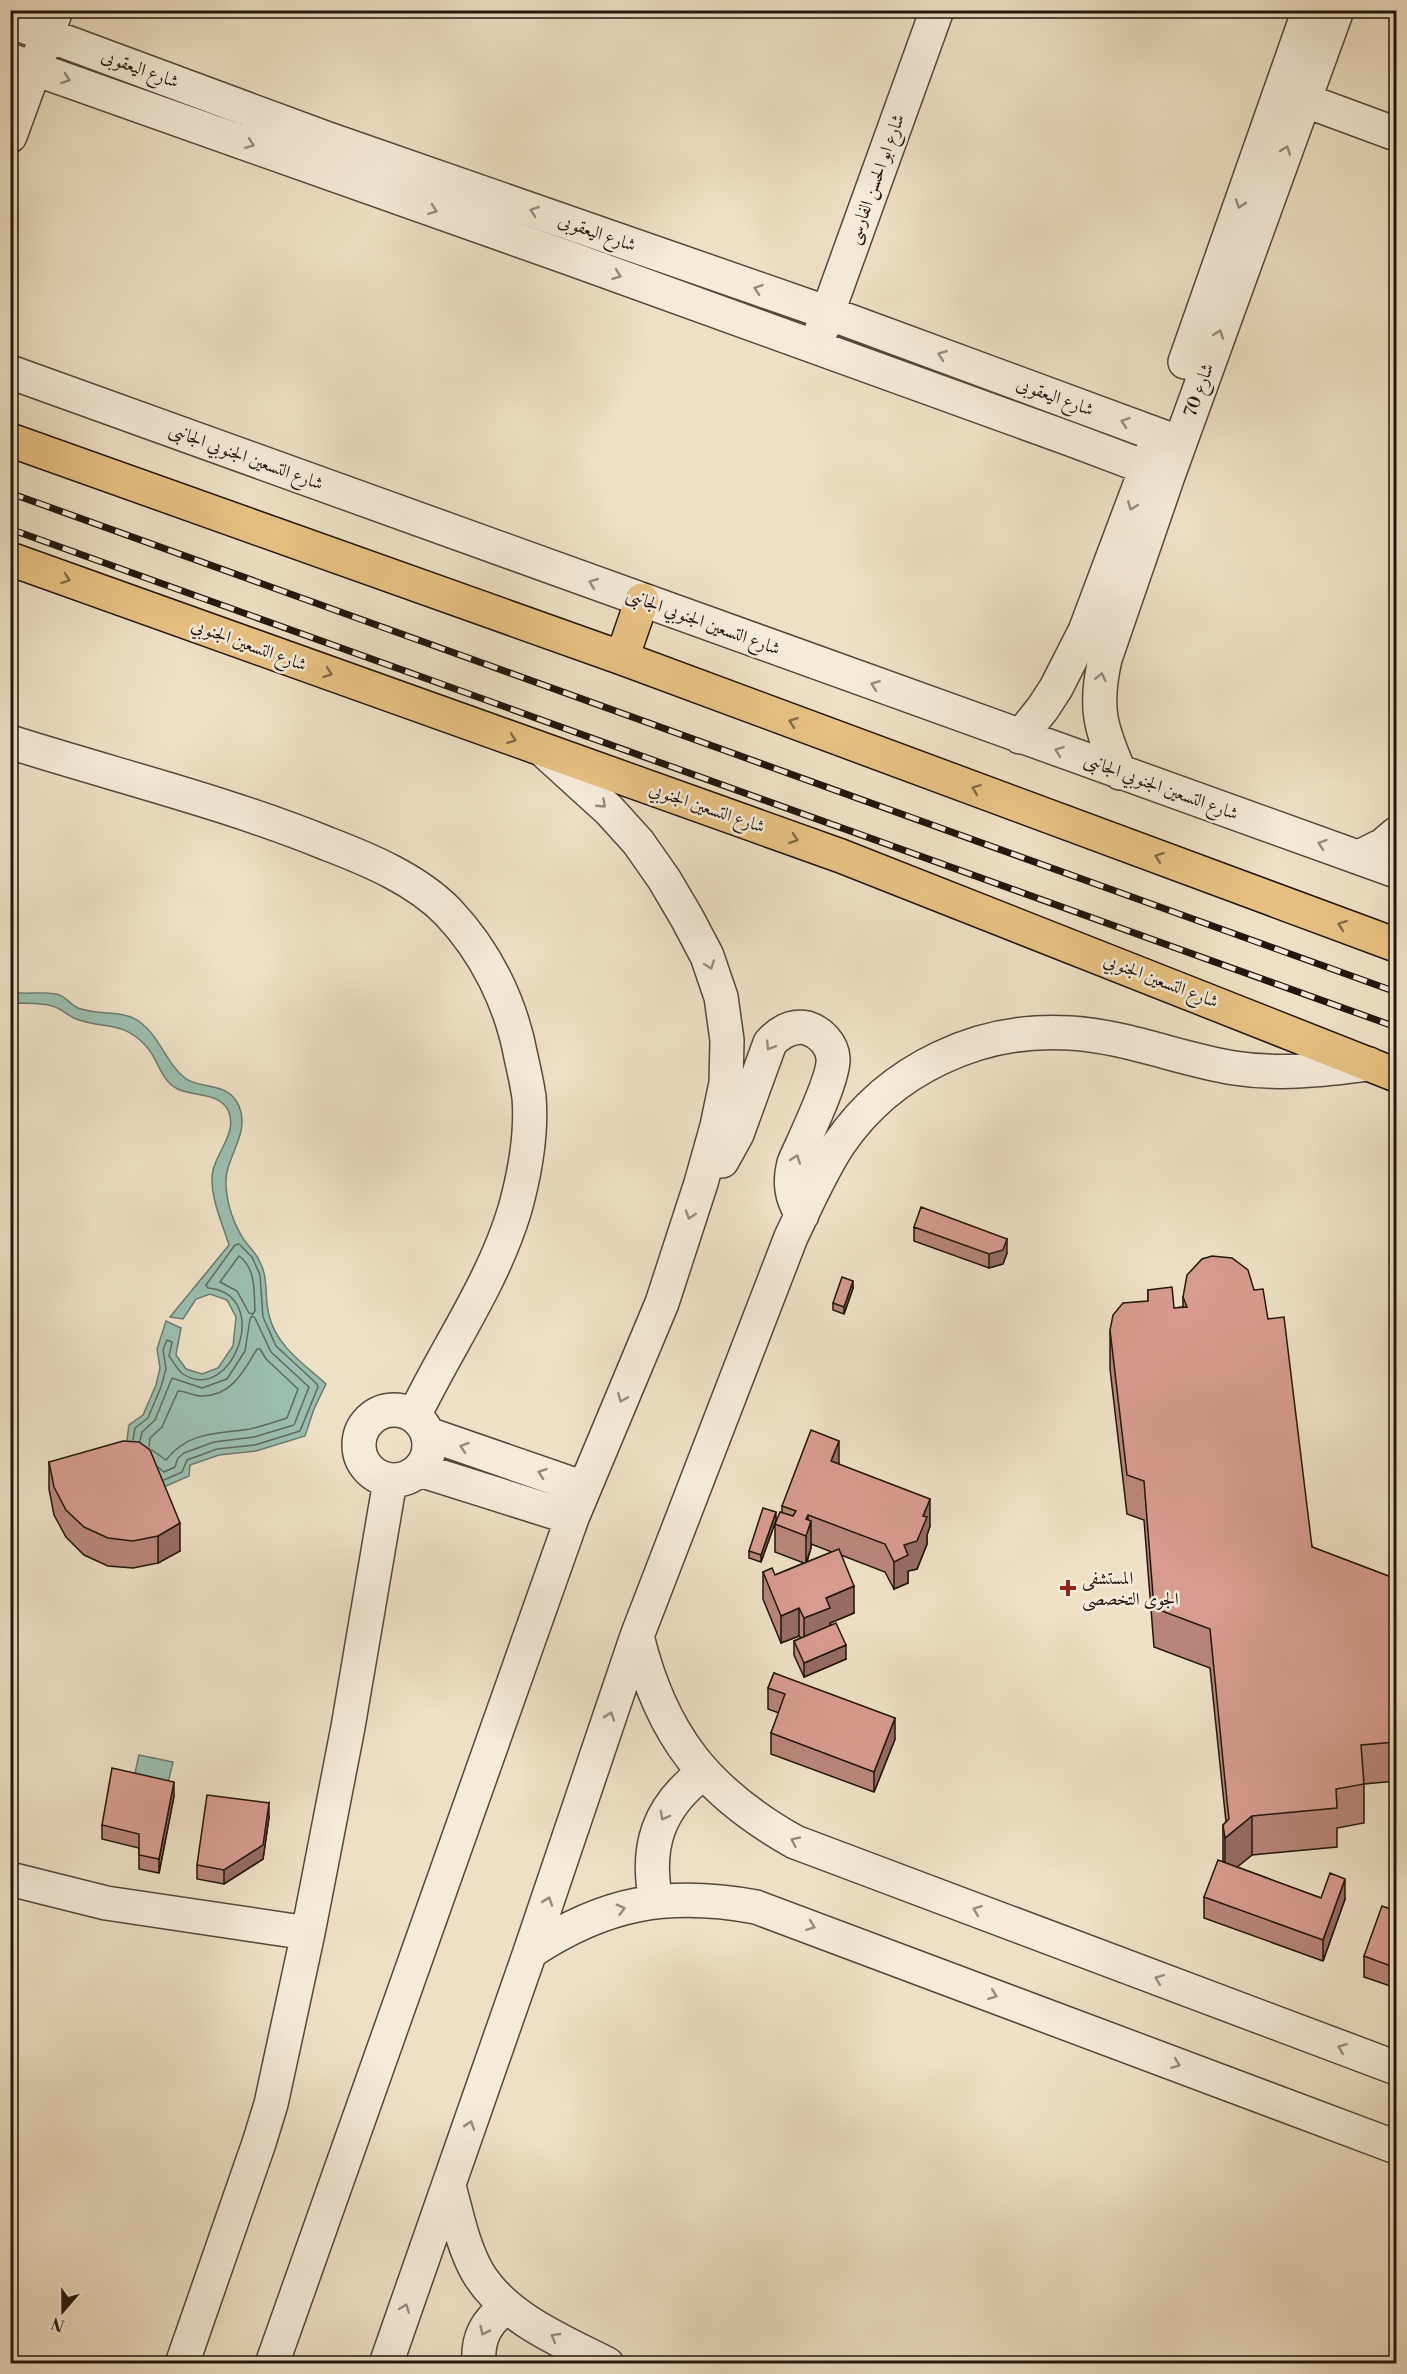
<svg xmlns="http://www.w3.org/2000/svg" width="1407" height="2374" font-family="'Libre Bodoni',Amiri,serif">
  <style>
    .water { fill: #9bbeaf; stroke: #6a7b6e; stroke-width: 1.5 }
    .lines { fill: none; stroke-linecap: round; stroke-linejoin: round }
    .shore { stroke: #5e6a5e; stroke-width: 1.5 }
    .minor-casing { stroke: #54483a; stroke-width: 36 }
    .highway-casing { stroke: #21160c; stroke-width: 36 }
    .minor { stroke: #f4ebd9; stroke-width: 33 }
    .highway { stroke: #e7c082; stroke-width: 33 }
    .rail-casing { stroke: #21160c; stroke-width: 7 }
    .rail { stroke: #f4ebd9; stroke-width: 4.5; stroke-dasharray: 14; stroke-linecap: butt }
    .wall { fill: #b9857b; stroke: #21160c; stroke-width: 1.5; fill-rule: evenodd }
    .shaded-wall { fill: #966c64; stroke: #21160c; stroke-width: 1.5 }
    .building { fill: #d79b8f; stroke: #21160c; stroke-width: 1.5 }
    .oneway { stroke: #958b7d }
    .oneway2 { stroke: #846b47 }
    .poi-dot { fill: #8f2418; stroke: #f4ebd9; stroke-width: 2 }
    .labels { text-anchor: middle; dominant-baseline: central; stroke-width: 5; stroke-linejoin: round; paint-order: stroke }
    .street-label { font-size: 18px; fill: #21160c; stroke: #f4ebd9 }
    .poi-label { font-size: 18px; fill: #21160c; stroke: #f4ebd9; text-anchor: start }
  </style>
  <rect width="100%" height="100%" fill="#eee0c5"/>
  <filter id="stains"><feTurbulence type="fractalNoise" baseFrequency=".00333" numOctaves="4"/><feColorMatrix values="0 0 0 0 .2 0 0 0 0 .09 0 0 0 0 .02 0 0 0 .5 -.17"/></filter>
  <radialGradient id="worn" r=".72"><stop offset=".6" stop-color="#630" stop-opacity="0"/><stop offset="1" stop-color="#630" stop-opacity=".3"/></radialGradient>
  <path class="water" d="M10,992C25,995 41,991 56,994C65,995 70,1005 78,1008C97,1016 123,1009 140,1022C161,1038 165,1062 185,1078C199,1090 228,1080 239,1106C251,1134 224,1158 226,1185C227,1205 234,1224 244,1240C250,1248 256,1253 260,1262C269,1280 264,1297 269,1315C276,1346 304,1364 326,1384L314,1409L305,1436L256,1451L219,1455L190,1465L189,1476L155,1491L123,1469L129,1425L143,1415L156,1385L160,1368L157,1349L166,1321L181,1328L176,1355L186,1369L202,1374L218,1368L233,1346L236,1317L227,1300L210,1294L196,1299L183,1319L170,1317L229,1245C222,1222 208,1193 213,1170C218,1150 238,1131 228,1110C218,1092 194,1097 178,1089C161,1082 158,1058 146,1046C122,1020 106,1030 76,1019C68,1016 61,1008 52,1006C40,1002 24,1004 11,1003Z
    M139,1755L173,1762L167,1787L154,1778L135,1773Z"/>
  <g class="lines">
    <path class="shore" d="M239,1256C256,1268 254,1292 255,1311L253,1314L249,1313L237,1291L220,1282Z
      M133,1440L135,1428L148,1418L161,1387L166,1369L163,1350L167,1340L172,1342L169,1356C173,1361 177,1370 183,1374C232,1406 274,1294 208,1288L206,1285L235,1245L239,1244L252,1257L260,1275L263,1317L276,1346L317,1384L318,1387L300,1431L255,1445L217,1449L187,1460L182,1472L164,1480
      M140,1441L142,1432L155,1420L172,1378L202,1388L227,1379L245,1351L250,1319L252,1316L255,1318L271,1352L309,1387L294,1425L254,1437L214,1442L184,1453L178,1458L175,1467L164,1472L158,1467
      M149,1447L150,1438L162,1427L178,1391C186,1391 193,1396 201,1396C231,1397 244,1371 257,1349H260L266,1359L298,1389L287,1418C275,1422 263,1426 250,1429C218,1434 188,1431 166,1460L152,1450"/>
    <g class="minor-casing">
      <path id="minor" d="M15,23L328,139L828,313L1180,443
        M10,60L569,258L1070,439L1168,476
        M1285,93L1396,134
        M10,136L56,10
        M820,334L937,10
        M1185,362L1309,10
        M10,372L1396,871
        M1020,737L1043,708L1056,688L1085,631L1153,450
        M10,742C117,776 225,802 328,844C370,860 417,880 448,912C486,952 511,1003 521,1057C524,1070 527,1084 529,1097C532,1134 525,1173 515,1209C493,1283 447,1347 414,1416
        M1120,773C1100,727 1094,708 1105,659L1168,476L1337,10
        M1359,857L1383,845L1396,834
        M722,1161L737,1134L770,1043C780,1032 792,1025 807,1028C820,1032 832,1044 833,1058C835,1077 803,1142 794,1163C789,1183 791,1197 802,1215
        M359 1445a35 35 0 1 1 70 0a35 35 0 1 1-70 0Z
        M428,1434L584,1488
        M420,1470L572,1518
        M637,1636C661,1735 706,1792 795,1842L1396,2068
        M10,1879L106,1903L308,1933
        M656,1901C645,1847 658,1807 703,1773
        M530,1952C605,1902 668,1891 756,1907L1396,2147
        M449,2186C457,2215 463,2247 478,2273C505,2318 562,2341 607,2364
        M182,2364L259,2143L271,2104L308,1933L348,1727L390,1481
        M272,2364L572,1518L662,1303L701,1183L717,1126L726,1083L727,1040L721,997L707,956L687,918L664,879L638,842L609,810L543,750
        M386,2364L530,1952L637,1636L791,1237C806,1206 820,1173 839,1144C890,1069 980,1027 1070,1033C1125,1036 1179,1059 1234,1068C1279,1075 1324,1070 1369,1064
        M479,2364C477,2338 486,2322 506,2307"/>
    </g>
    <g class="highway-casing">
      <path id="highway" d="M10,440L622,658L1396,945
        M10,559L841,856L1396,1075
        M622,658L642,600"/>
    </g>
    <use href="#minor" class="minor"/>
    <use href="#highway" class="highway"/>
    <g class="rail-casing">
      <path id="rail" d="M10,493L1396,992
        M10,529L1396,1027"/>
    </g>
    <use href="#rail" class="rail"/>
  </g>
  <path class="wall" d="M914,1227L1007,1253L1003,1264L989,1268L914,1241Z
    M853,1288L844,1314L833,1310V1303Z
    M1148,1290L1174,1308L1183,1307V1297L1254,1290L1268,1319L1312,1547L1391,1577L1396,1568V1781L1364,1784V1823L1337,1828V1847L1252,1855L1237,1867L1321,1898L1345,1899L1323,1961L1204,1918V1897L1223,1862V1825L1226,1822L1210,1668L1154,1647L1144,1520L1127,1514L1110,1369V1330L1148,1301Z
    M49,1462L180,1551L158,1563L133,1568L108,1566L84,1555L66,1537L54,1515L49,1489Z
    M839,1464L930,1526L927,1535V1544L917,1569L908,1571V1583L894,1589L885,1572L841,1555L854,1613L830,1623V1626L846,1659L804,1677L794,1655V1641L801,1638L799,1636L781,1643L763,1599V1572L775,1575L804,1563L775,1552V1524L782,1512V1506ZM811,1544L832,1552L807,1562L811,1548Z
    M776,1520L761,1562L749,1558V1551Z
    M774,1673L895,1739L874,1792L771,1754V1733L779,1713L768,1709V1688Z
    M174,1796L159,1873L139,1869V1848L102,1839V1825Z
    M269,1817L263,1859L224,1884L197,1879V1865Z
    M1396,1911V1988L1364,1977V1956Z"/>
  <path class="shaded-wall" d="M1007,1239V1253L1003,1264L989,1268V1254Z
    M853,1281V1288L844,1314V1307Z
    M839,1441V1468L831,1461Z
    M930,1499V1526L927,1535V1544L917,1569L908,1571V1583L894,1589V1562L904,1545L923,1516Z
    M776,1512V1520L761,1562V1555Z
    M808,1515V1531L811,1521V1548L806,1563V1519Z
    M180,1523V1551L158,1563V1536Z
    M854,1586V1613L830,1623V1635L804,1645V1618L826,1598Z
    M799,1608V1636L781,1643V1616Z
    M846,1645V1659L804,1677V1663Z
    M895,1718V1739L874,1792V1772Z
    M174,1782V1796L159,1873V1859Z
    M269,1803V1817L263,1859L224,1884V1870Z
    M1252,1816V1855L1225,1877V1838Z
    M1345,1879V1899L1323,1961V1940Z"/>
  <path class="building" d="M921,1207L1007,1239L1003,1250L989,1254L914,1227Z
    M1212,1256L1232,1258L1248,1270L1254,1290L1263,1289L1268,1319L1284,1317L1312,1547L1391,1577L1394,1568H1396V1742L1361,1745L1364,1784L1336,1789L1337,1808L1252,1816L1225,1838L1223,1825L1229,1819L1227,1801L1210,1629L1154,1608L1144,1481L1127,1475L1110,1330L1113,1315L1123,1303L1148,1301V1290L1172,1287L1174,1308L1187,1307L1183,1297L1187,1275L1202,1259Z
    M842,1277L853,1281L844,1307L833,1303Z
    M811,1430L839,1441L831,1461L930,1499L923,1516L927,1517L917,1541L904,1545L908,1555L894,1562L885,1544L808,1515L806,1519L811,1521L806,1536L775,1524L780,1512L793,1516L796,1511L782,1506Z
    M123,1441L139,1442L150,1450L180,1523L158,1536L133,1541L108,1538L84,1527L66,1510L54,1487L49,1462Z
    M763,1508L776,1512L761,1555L749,1551Z
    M839,1549L854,1586L826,1598L830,1608L804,1618L799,1608L781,1616L763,1572L772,1568L775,1575Z
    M836,1623L846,1645L804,1663L794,1641Z
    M774,1673L895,1718L874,1772L771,1733L785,1694L768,1688Z
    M112,1768L174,1782L159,1859L139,1855V1834L102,1825Z
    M207,1795L269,1803L263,1845L224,1870L197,1865Z
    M1218,1860L1321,1898L1330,1873L1345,1879L1323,1940L1204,1897Z
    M1382,1906L1396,1911V1968L1364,1956Z"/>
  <defs><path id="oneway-chevron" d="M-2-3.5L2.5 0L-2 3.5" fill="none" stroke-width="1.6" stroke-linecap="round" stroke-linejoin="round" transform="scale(1.5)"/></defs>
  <g class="oneway">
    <use href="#oneway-chevron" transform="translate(66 79) rotate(20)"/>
    <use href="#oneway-chevron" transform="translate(250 144) rotate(20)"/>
    <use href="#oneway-chevron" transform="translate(1286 150) rotate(-70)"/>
    <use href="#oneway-chevron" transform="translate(1240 204) rotate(109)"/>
    <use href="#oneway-chevron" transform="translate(433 210) rotate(20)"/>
    <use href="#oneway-chevron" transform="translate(534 211) rotate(-161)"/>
    <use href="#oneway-chevron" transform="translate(617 275) rotate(20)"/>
    <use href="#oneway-chevron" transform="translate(758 289) rotate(-161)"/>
    <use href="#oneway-chevron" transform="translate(1219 334) rotate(-70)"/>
    <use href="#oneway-chevron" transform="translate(942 355) rotate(-160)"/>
    <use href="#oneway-chevron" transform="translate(1125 422) rotate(-161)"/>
    <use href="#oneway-chevron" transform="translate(1132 506) rotate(111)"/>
    <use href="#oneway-chevron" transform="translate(593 583) rotate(-160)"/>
    <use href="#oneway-chevron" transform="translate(1101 677) rotate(-77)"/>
    <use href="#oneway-chevron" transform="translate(875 685) rotate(-160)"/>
    <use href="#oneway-chevron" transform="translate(1059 751) rotate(-160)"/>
    <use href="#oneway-chevron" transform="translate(602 804) rotate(43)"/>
    <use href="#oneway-chevron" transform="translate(1322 844) rotate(-161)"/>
    <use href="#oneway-chevron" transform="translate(710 965) rotate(70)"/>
    <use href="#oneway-chevron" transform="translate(770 1046) rotate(121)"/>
    <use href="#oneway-chevron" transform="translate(796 1159) rotate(-70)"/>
    <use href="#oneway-chevron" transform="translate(690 1215) rotate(108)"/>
    <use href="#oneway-chevron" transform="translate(622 1398) rotate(113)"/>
    <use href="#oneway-chevron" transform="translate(464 1447) rotate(-161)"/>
    <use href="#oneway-chevron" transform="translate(542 1473) rotate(-161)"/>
    <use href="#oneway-chevron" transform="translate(610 1716) rotate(-71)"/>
    <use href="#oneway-chevron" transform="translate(664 1816) rotate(118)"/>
    <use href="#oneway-chevron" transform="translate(795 1841) rotate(-155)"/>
    <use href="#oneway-chevron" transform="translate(548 1901) rotate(-71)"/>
    <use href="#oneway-chevron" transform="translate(621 1909) rotate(-15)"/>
    <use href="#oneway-chevron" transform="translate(977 1910) rotate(-159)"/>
    <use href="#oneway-chevron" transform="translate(811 1926) rotate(21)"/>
    <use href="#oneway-chevron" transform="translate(1159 1979) rotate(-159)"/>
    <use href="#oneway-chevron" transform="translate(993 1995) rotate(21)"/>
    <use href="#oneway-chevron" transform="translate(1342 2048) rotate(-159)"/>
    <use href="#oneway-chevron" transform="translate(1176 2064) rotate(21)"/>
    <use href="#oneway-chevron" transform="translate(470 2125) rotate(-71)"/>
    <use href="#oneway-chevron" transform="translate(405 2308) rotate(-70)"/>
    <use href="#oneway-chevron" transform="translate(484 2331) rotate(116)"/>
    <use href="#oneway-chevron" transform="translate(555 2337) rotate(-149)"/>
  </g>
  <g class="oneway2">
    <use href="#oneway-chevron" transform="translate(66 579) rotate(20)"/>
    <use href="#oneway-chevron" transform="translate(328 673) rotate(20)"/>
    <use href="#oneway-chevron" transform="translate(793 722) rotate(-160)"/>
    <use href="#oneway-chevron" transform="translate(512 739) rotate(20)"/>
    <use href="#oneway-chevron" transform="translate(976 789) rotate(-160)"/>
    <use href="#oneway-chevron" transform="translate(794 839) rotate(19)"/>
    <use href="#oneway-chevron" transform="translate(1159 857) rotate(-160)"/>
    <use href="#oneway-chevron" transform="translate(1342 925) rotate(-160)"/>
  </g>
  <path class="poi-dot" d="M1065 1579h6v6h6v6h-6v6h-6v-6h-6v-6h6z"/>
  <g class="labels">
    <g class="street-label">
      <text transform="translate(140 69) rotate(20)">شارع اليعقوبى</text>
      <text transform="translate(876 179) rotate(-70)">شارع ابو الحسن الفارسى</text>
      <text transform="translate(597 233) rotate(19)">شارع اليعقوبى</text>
      <text transform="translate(1199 390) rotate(-70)">شارع 70</text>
      <text transform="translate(1055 397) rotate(20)">شارع اليعقوبى</text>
      <text transform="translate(246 457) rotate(20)">شارع التسعين الجنوبي الجانبى</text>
      <text transform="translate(703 622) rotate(20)">شارع التسعين الجنوبي الجانبى</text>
      <text transform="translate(249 645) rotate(20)">شارع التسعين الجنوبي</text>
      <text transform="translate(1161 787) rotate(20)">شارع التسعين الجنوبي الجانبى</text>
      <text transform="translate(707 808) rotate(19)">شارع التسعين الجنوبي</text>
      <text transform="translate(1161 981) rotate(21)">شارع التسعين الجنوبي</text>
    </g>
    <g class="poi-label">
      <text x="1082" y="1578">المستشفى<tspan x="1082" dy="21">الجوى التخصصى</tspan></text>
    </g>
  </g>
  <rect width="1407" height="2374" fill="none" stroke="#eee0c5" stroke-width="36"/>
  <rect x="12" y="12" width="1383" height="2350" fill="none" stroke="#21160c" stroke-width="3"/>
  <rect x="18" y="18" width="1371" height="2338" fill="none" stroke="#21160c" stroke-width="1.5"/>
  <g transform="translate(63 2311) rotate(200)" stroke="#f4ebd9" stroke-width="4.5" paint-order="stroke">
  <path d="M0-4.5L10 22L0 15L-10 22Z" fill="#21160c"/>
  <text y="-9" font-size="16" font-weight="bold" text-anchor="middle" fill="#21160c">N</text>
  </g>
  <rect width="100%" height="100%" filter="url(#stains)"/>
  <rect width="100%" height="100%" fill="url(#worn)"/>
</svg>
